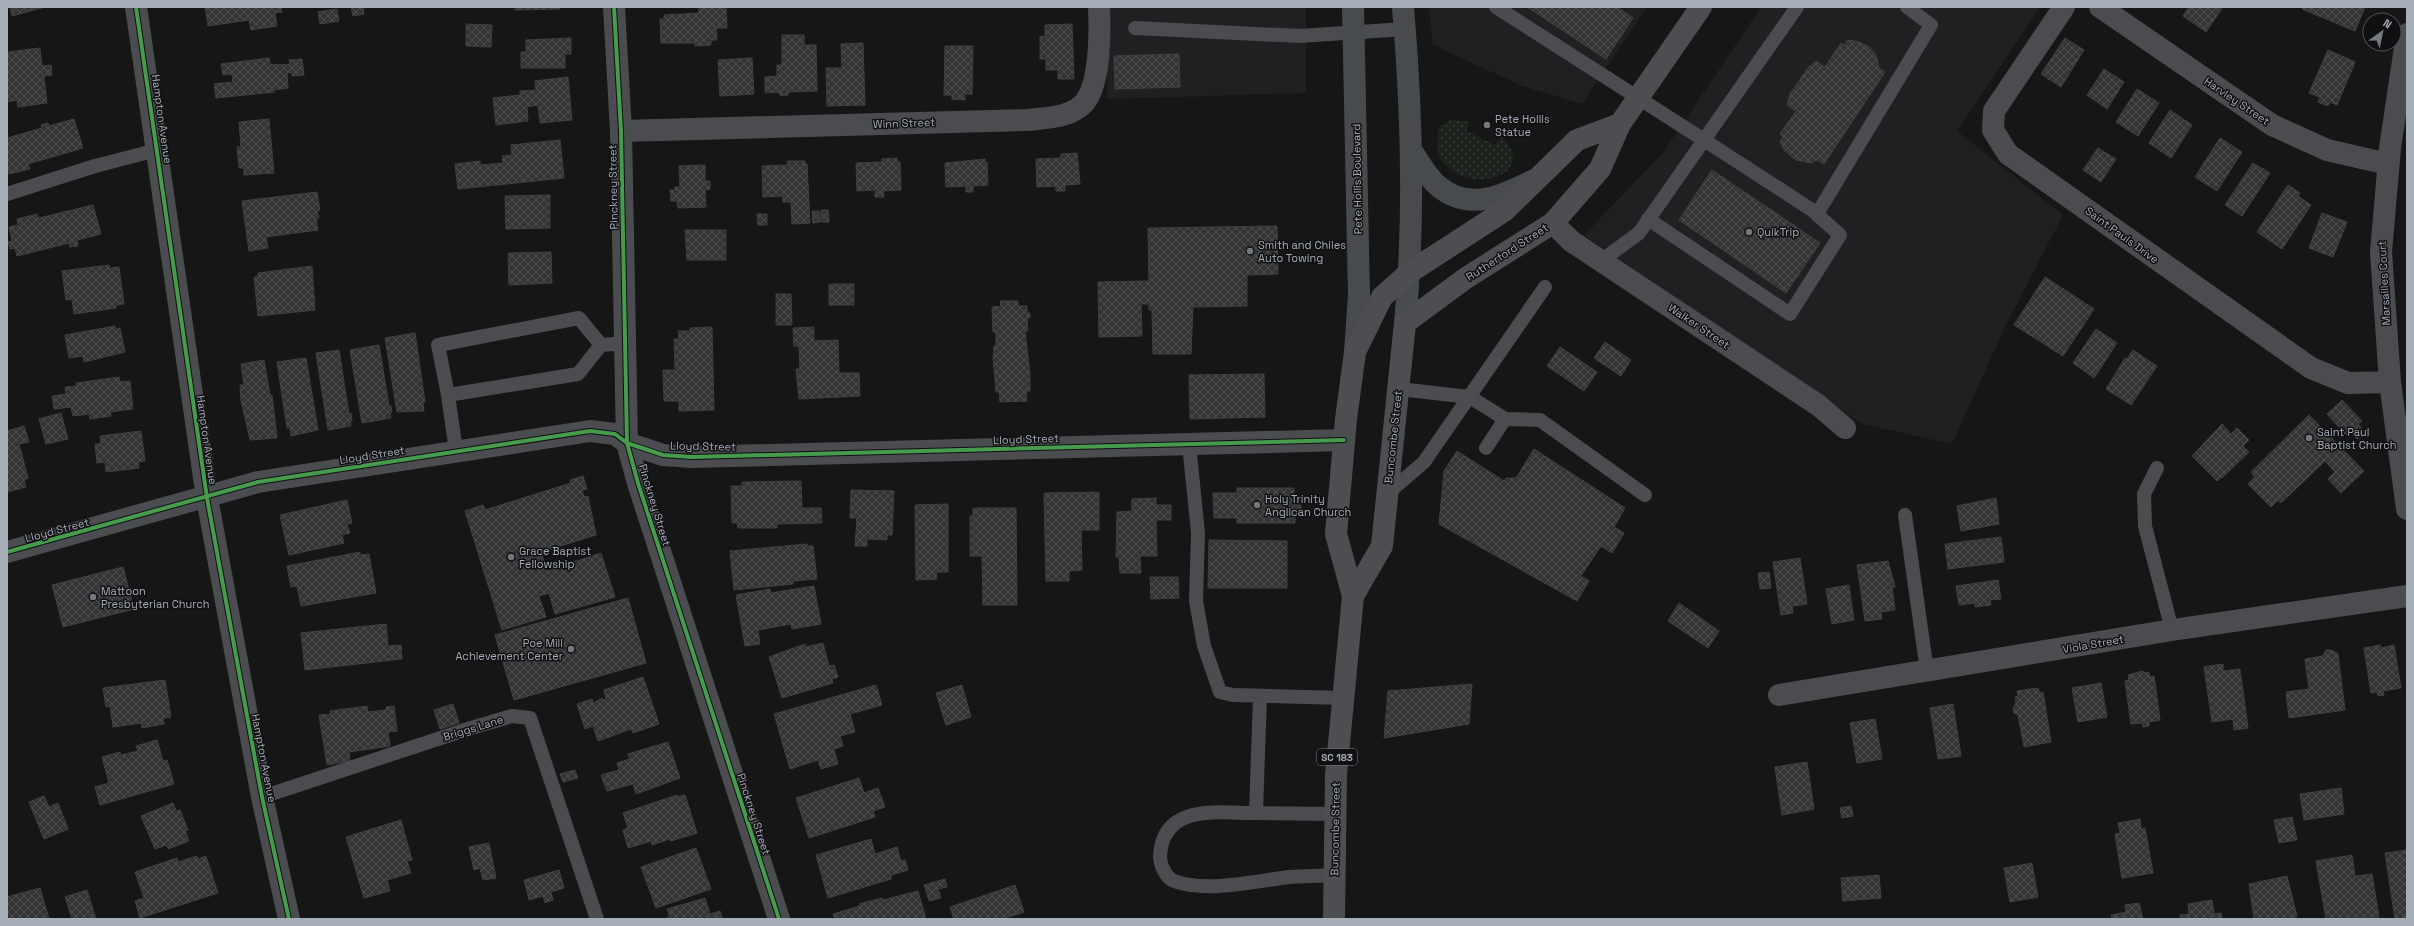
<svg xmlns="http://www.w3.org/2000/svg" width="2414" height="926" font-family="'Space Grotesk',sans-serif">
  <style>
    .built { fill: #202022 }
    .grass { fill: url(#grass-dots) }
    .building { fill: url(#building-cross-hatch); stroke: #3e4042 }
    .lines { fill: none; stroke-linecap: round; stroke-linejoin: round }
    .service { stroke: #4a4c4f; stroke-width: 14 }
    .minor { stroke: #4a4c4f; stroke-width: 22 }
    .secondary { stroke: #484b4d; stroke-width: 22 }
    .primary { stroke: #4c4e51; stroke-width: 22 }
    .cycleway-casing { stroke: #101012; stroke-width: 6 }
    .cycleway { stroke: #469c4c; stroke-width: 4 }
    .poi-dot { fill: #74797f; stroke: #101012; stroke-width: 1.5 }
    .labels { text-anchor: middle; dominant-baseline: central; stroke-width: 3; stroke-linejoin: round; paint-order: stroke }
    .shield { fill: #101012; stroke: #797f86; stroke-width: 1 }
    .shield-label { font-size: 10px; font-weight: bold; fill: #a6aeb8 }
    .street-label { font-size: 11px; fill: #a6aeb8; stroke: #101012 }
    .poi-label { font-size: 11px; fill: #a6aeb8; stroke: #101012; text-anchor: start }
  </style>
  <defs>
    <pattern id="grass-dots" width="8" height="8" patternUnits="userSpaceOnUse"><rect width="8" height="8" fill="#1c231c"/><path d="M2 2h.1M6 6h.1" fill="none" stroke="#3a403b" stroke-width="1.8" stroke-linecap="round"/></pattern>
    <pattern id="building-cross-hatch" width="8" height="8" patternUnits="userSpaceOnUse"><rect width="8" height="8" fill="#343435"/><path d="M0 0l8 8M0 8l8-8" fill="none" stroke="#4e4f50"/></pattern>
  </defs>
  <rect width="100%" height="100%" fill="#161616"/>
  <path class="built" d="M1107,7H1306V93L1107,99Z
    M1429,7H1647L1582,104L1522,86L1433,45Z
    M1761,7H2040L1957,131L2063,215L2005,327L1952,444L1862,424L1584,235L1663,153Z"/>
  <path class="grass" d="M1453,120L1470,122L1466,131L1495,145L1501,136C1538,170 1480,195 1449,168C1446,165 1441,160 1439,156C1437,149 1439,136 1438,128L1446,122Z"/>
  <path class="building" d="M10,7H45L12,16Z
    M205,7H281L282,12L275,13L277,26L251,30L249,20L208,26Z
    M351,7H363L364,14L353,16Z
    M515,7H560V9L515,10Z
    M699,7H726L727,28H716L717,40H711V45L695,46V43H661L660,19H664V15L699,13Z
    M1527,7H1617L1633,18L1606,59Z
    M2189,7H2223L2206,32L2183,16Z
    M2303,7H2365L2355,31L2302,9Z
    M337,9L339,21L320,24L318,12Z
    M466,24L492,25L491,47L466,46Z
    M1072,24L1074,79H1058V70H1046V59H1040V36L1045,37V25Z
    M782,35H804V45H816L817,91L789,92L788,95L781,96L778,92L765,93V77L777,76V65H782Z
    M571,38V54H565V68H521V52H526V40Z
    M2065,38L2084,50L2061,87L2041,74Z
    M1848,40L1859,42L1869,47L1876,55L1879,68L1885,72L1824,164L1817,160L1811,163L1796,160L1785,151L1780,142L1783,137L1780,134L1796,111L1787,105L1790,94L1808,68L1816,61L1825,67L1841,43L1844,45Z
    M863,43L865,105L827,106L826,68H842L841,44Z
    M945,46H973L972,94H965V100L952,99V95H944Z
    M40,48L42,66L51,65L52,75L44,76L47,103L18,107L17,100L7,102V52Z
    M2328,50L2355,62L2337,105L2330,102L2328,106L2318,102L2320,97L2309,93Z
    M1179,54L1180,87L1115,89L1114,56Z
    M269,58L270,64L280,65L290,64L289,60L302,59L304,75L292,76V72L287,73L288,88L274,90V92L216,98L214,84L233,82L232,74L223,75L221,64Z
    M752,58L754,94L720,96L718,60Z
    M2104,69L2124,82L2107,109L2087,95Z
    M568,77L572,120L540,123L538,105L527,107L528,121L496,125L493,98L520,95V91L536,90L535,81Z
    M2137,89L2159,103L2138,136L2116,122Z
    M2170,110L2192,125L2171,158L2149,143Z
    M74,119L83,148L28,164L30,169L9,174L7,170V138L42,128L41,125L48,123L49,126Z
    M269,119L274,173L244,175V168H239L237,147H241L239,122Z
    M2220,138L2242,152L2217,191L2195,177Z
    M560,140L564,178L458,189L455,164L480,161V165L503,163L502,156L512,155L511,145Z
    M2098,148L2116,159L2101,182L2083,170Z
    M1077,153L1080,184L1065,185V191H1056V186L1037,187L1036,159L1061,158V154Z
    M897,158V162H900L901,190L883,191L884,197H875V190L857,191L856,163L882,162V159Z
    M985,159V163L987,162L988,185L973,186V192H966V186L946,187L945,163Z
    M787,161H805V164H807L810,223L792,224L791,202H783L782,196L763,197L762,166L788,165Z
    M2253,163L2270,173L2242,216L2225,205Z
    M705,165V181H710V189L705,190L706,207L678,208L677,201H671L670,190H675V187H680L679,166Z
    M1712,170L1820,243L1786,293L1679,220Z
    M2288,185L2300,193L2298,196L2311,205L2282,249L2257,232Z
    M317,192L320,210L317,211L319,218H316L318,230L266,237L268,248L249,251L242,201Z
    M550,195V228L506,229L505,196Z
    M93,205L101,234L77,240L78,246L70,247L69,243L17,256L15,248L10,249L8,242L12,241L9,227L18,225L17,219L37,214L39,218Z
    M821,210H828L829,222H821Z
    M812,211H819L820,222L813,223Z
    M2322,213L2347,222L2333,257L2309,248Z
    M757,214H767V225H758Z
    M1277,226L1278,274L1247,275V306L1193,307L1191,354H1153L1152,310H1149V304H1141L1142,336L1099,337L1098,282L1149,281L1148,228Z
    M685,230H726V260H687Z
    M551,252L552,283L509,285L508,253Z
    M109,265L110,268L119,267L124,304L116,305V308L74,314L72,299L66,300L62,271Z
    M312,266L315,310L258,316L254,277H258V273Z
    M2045,277L2094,309L2063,356L2014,325Z
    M829,284H854V305H829Z
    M776,294H791L792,325H776Z
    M1000,301H1018V306H1027V313H1030V318H1027L1028,331H1025L1030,374V391H1026L1027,401L1000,402L999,392H996L993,358L994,346H996V332H993L992,307L1001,306Z
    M115,326L116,329L120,328L125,352L84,362L83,356L69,358L65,335Z
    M712,327L714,410L679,411V401H664L663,370H675L674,339H679L678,331H690V328Z
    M814,327V341L838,340L839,373H859L860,396L799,399L796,369H800L799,346H794L793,328Z
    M2096,329L2117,343L2094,378L2073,363Z
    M415,333L425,402H423L424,411L397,412L385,338Z
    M1605,342L1631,360L1621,376L1594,358Z
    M379,345L389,406H391L392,412L390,413L391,418L362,423L350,350Z
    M1560,347L1597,372L1584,391L1547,366Z
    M339,350L349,414L351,413L352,421H350L351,426L328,430L316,353Z
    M2133,350L2157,366L2131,405L2106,389L2125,358L2127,359Z
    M306,358L318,430L291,436L290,428H287L277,362Z
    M264,360L270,395H272L277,438L250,440L241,400L240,385H244L241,364Z
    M1264,374L1265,417L1190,419L1189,375Z
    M119,377L120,382L130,381L133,409L110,412L111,416L90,419L89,414L73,416L71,407L54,409L52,396L66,394L65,387L77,386L76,383Z
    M2342,400L2362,421L2358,424L2365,432L2357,439L2350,431L2346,435L2327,414Z
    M61,413L68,439L46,444L39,419Z
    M2309,415L2364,471L2341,493L2328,479L2335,472L2325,461L2281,503L2278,500L2271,507L2248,484L2255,477L2251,472Z
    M2222,424L2231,434L2237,428L2249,440L2243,446L2249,452L2222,478L2221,477L2217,481L2192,456Z
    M24,426L29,442L19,444L28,478L24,480L26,487L7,492V431Z
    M141,431L145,461L138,462L139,468L106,472L105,462L97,463L95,444H101L100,436Z
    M1534,449L1625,508L1614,527L1624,533L1612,553L1601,546L1581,576L1589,581L1577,601L1439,524L1444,471L1457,451L1504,481L1506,478H1516Z
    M583,476L587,489L582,490L584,497L588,496L596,535L541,552L547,571L601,553L615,597L555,614L549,593L539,596L546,617L502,630L465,511L483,505L485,510L571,483L570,480Z
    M801,481L802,508H821L822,523L777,524V528H738L737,523H732L731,486H742V482Z
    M1237,488H1294V499H1301V512H1295V523H1237V518H1214L1213,493H1237Z
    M851,490L894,491L892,535H887V540L867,539V546H855L857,518H850Z
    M1099,492V530H1081L1082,570L1069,571V581H1046L1044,493Z
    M1156,498V505H1171V520H1156L1157,556H1140L1141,573H1120L1119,557H1116L1117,512L1132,511V499Z
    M1996,498L1999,524L1961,531L1957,506Z
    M347,500L352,523L347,524L350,533L342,535L344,543L289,555L280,515Z
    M948,504V572H936L937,579L916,580L915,505Z
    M973,508H1016L1017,605H983L982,556H970V516H973Z
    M2001,537L2004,562L1948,569L1945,544Z
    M1209,540L1287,541V588H1208Z
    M807,544V546H813L817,579L793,581V584L734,590L730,551Z
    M360,552V555L369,554L376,593L301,606L297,586L291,587L287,566Z
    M1800,558L1807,604L1792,606L1793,613L1781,615L1773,562Z
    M1888,561L1895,587H1892L1895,610L1881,612L1882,619L1865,621L1857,565Z
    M123,567L134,609L63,627L52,585Z
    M1769,572L1771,588L1760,589L1758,573Z
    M1150,577H1178L1179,598L1151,599Z
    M1998,580L2001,599L1990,600L1991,605L1975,607V603L1959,605L1956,586Z
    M1849,585L1854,620L1832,624L1826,589Z
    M814,586L821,624L792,629L791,624L758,630L760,644L745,646L736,595L770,589L771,593Z
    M628,598L646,663L514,700L495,635Z
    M1679,603L1719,631L1708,648L1668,621Z
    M386,624L388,646L401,645L402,659L305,670L301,633Z
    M823,643L829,666L834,665L838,677L832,679L833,683L782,698L769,657L805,644L806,647Z
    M2380,645L2381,648L2394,645L2401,688L2383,691L2384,695L2378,696L2377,692L2371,693L2364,648Z
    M2326,650H2331L2338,654L2345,710L2289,718L2286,692L2309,689L2305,659L2323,656Z
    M2223,664V671L2240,669L2248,728L2234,730L2233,719L2212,722L2204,667Z
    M2143,671V673L2149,672L2150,677L2154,676L2160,720L2149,722V726L2143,727L2142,723L2131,724L2125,681L2129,680L2128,675Z
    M643,677L659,724L633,733L631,729L598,741L593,726L585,729L577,704L592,699L593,703L602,698V700L606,699L604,690Z
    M165,680L171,717L163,718L164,724L142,728L141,723L113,727L110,706L106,707L103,688Z
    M2101,683L2107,717L2078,722L2072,688Z
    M1472,684L1469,724L1384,738L1388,691Z
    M876,685L882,705L850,714L855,732L840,736L843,746L834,749L838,764L821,769L818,760L790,769L774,714Z
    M962,685L971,717L946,725L936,693Z
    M2038,688L2040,693L2043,692L2051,742L2024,747L2018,715L2014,713L2013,708L2016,703L2015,697L2018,696L2017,691Z
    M453,704L459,723L440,729L434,710Z
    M1953,704L1961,756L1938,759L1930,708Z
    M367,706L368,712L386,710V707L394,706L397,731L388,732L390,746L349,752L350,761L327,765L319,715L331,714L330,711Z
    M1875,719L1882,759L1857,763L1850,723Z
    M157,740L163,761L167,760L174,784L100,805L95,787L109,783L102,757L120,752L121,755L138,751L136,746Z
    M668,742L680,778L636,794L633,784L607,791L601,775L619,770L617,763L630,759L628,754Z
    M1807,762L1814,809L1782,815L1775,767Z
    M575,770L578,778L563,782L560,774Z
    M859,778L864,793L878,788L885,807L873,811L875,817L809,838L796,798Z
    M2341,788L2344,814L2304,820L2300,794Z
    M677,795V797L685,795L697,833L671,841L670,839L652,845L651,841L628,848L623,830L628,828L623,813Z
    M44,796L49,807L58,803L68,829L44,839L29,802Z
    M173,803L176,811L180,810L188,830L185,831L189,841L168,849L167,845L155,849L141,816Z
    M1851,806L1853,816L1842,818L1840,808Z
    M2292,817L2297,840L2279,843L2274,820Z
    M2140,819L2141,829L2145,828L2153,873L2122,878L2115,834L2120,833L2118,823Z
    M401,820L412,860L407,861L411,873L387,880L390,891L364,898L346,837Z
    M871,839L875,854L897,847L901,861L905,860L908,870L891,875V879L828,898L816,855Z
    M489,843L496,878L483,880L480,868L474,870L469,847Z
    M696,848L711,889L656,908L641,867Z
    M2407,850V919H2395L2385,853Z
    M2352,855L2355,876L2372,874L2379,917L2326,919L2316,861Z
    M197,856L198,859L206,856L218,893L140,918L135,901L144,898L135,872L177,858L178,862Z
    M2032,863L2038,897L2010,902L2004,868Z
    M559,870L564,888L551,892L553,900L545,903L543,896L529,900L524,880Z
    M1879,875L1881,898L1843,901L1841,878Z
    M2287,876L2297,916L2294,919H2254L2249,884Z
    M945,879L947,887L938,889L941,898L929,901L924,885Z
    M1015,885L1024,912L1003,919H954L950,907Z
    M40,888L49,919H7V907L9,906L7,897Z
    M87,890L96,919H72L65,897Z
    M918,891L926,919H835L833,914L860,906L859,904L882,898L883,900Z
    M705,898L710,914L720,911L723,919H664L670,917L667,909Z
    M2212,900L2214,914L2221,913L2222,919H2181L2180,915L2189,914L2188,904Z
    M2139,903L2143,919H2112L2111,915L2126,912L2125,905Z"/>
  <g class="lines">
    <path class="service" d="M1496,7L1704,140L1639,233L1601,261
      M1135,28L1299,36L1405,29
      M7,194L95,166L157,150
      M1817,214L1931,25L1907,7
      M1648,219L1790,314L1840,235L1812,210L1704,140L1797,7
      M601,345L579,318L438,345L448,395L578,374L601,345L625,343
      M1399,389L1470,397L1505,419L1540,420L1645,495
      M448,395L456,451
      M1189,444L1198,533L1196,601L1204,646L1220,692L1233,695L1343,698
      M1486,448L1505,419
      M2157,468L2144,494L2145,526L2172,630
      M1387,494L1424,462L1545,287
      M1905,515L1927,671
      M1260,696L1256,813L1335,814
      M262,797L471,728L512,716L530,718L597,919
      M1256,813C1218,813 1163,803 1160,856C1160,865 1166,878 1174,881C1206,893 1256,881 1289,877C1304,876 1319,876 1335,875"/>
    <path class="minor" d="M136,7L207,498L262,797L289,919
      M614,7L621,131L627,443L638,483L779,919
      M2064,7L1994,111L1993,130L2008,154L2311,368L2348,383L2390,382
      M2100,7L2272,125L2327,150L2388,164
      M2407,34L2390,148L2381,252L2390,382L2407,509
      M621,131L1027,120C1045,118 1068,118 1082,105C1101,88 1100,31 1099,7
      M1553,223L1571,241L1818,405L1845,428
      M7,552L258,482L590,431L615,434L627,443L663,455L692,457L1344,440
      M1779,695L2172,630L2407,596"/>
    <path class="secondary" d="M1353,7L1359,295L1355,352
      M1403,7C1412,112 1415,218 1405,323
      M1411,150C1419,161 1427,177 1438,186C1469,212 1502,196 1532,181"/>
    <path class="primary" d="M1353,596L1382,546L1405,323L1466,278L1553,223L1600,169L1620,124L1701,7
      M1334,919L1336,775L1353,596L1336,534L1346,419L1355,352L1382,297L1410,272L1504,211L1577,140L1620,124"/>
    <g class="cycleway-casing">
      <path id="cycleway" d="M136,7L207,498L262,797L289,919
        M614,7L621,131L627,443L638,483L779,919
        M7,552L258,482L590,431L615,434L627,443L663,455L692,457L1344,440"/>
    </g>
    <use href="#cycleway" class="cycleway"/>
  </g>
  <g class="poi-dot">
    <circle cx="1487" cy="125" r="4"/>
    <circle cx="1749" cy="232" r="4"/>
    <circle cx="1250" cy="251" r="4"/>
    <circle cx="2309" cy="438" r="4"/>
    <circle cx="1257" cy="505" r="4"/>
    <circle cx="511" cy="557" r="4"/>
    <circle cx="93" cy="597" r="4"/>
    <circle cx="571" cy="649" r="4"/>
  </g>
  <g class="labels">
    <rect class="shield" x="1317" y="749" width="40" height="16" rx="3"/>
    <g class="shield-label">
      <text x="1337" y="757">SC 183</text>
    </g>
    <g class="street-label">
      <text transform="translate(2237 101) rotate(34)">Harvley Street</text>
      <text transform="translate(162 119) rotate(82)">Hampton Avenue</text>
      <text transform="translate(904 123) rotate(-2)">Winn Street</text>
      <text transform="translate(1357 179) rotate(-91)">Pete Hollis Boulevard</text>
      <text transform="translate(613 187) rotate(-91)">Pinckney Street</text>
      <text transform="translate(2122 235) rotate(36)">Saint Pauls Drive</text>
      <text transform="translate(1507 252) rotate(-33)">Rutherford Street</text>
      <text transform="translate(2384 283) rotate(-93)">Marsailles Court</text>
      <text transform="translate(1699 326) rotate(34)">Walker Street</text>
      <text transform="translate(1393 437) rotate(-84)">Buncombe Street</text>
      <text transform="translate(1026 439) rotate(-2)">Lloyd Street</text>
      <text transform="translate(207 440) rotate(82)">Hampton Avenue</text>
      <text transform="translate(703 446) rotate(1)">Lloyd Street</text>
      <text transform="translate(372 455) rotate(-9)">Lloyd Street</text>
      <text transform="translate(655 505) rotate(73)">Pinckney Street</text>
      <text transform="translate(57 530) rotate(-15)">Lloyd Street</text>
      <text transform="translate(2093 644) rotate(-10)">Viola Street</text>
      <text transform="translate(473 728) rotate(-17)">Briggs Lane</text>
      <text transform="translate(264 758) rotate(79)">Hampton Avenue</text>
      <text transform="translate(754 814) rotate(72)">Pinckney Street</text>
      <text transform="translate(1335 829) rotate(-89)">Buncombe Street</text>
    </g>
    <g class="poi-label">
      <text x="1495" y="119">Pete Hollis<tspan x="1495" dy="13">Statue</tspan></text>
      <text x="1757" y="232">QuikTrip</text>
      <text x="1258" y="245">Smith and Chiles<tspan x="1258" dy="13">Auto Towing</tspan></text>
      <text x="2317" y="432">Saint Paul<tspan x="2317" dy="13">Baptist Church</tspan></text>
      <text x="1265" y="499">Holy Trinity<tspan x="1265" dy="13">Anglican Church</tspan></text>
      <text x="519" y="551">Grace Baptist<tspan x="519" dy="13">Fellowship</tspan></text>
      <text x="101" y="591">Mattoon<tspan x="101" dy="13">Presbyterian Church</tspan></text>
      <text x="563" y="643" text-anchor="end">Poe Mill<tspan x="563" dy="13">Achievement Center</tspan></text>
    </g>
  </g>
  <rect width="2414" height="926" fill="none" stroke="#a6aeb8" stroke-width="16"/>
  <g transform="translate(2382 32) rotate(33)"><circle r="19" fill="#101012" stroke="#4c4f54"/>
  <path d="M0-3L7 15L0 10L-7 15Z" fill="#74797f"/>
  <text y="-6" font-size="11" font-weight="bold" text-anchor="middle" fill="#a6aeb8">N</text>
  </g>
</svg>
